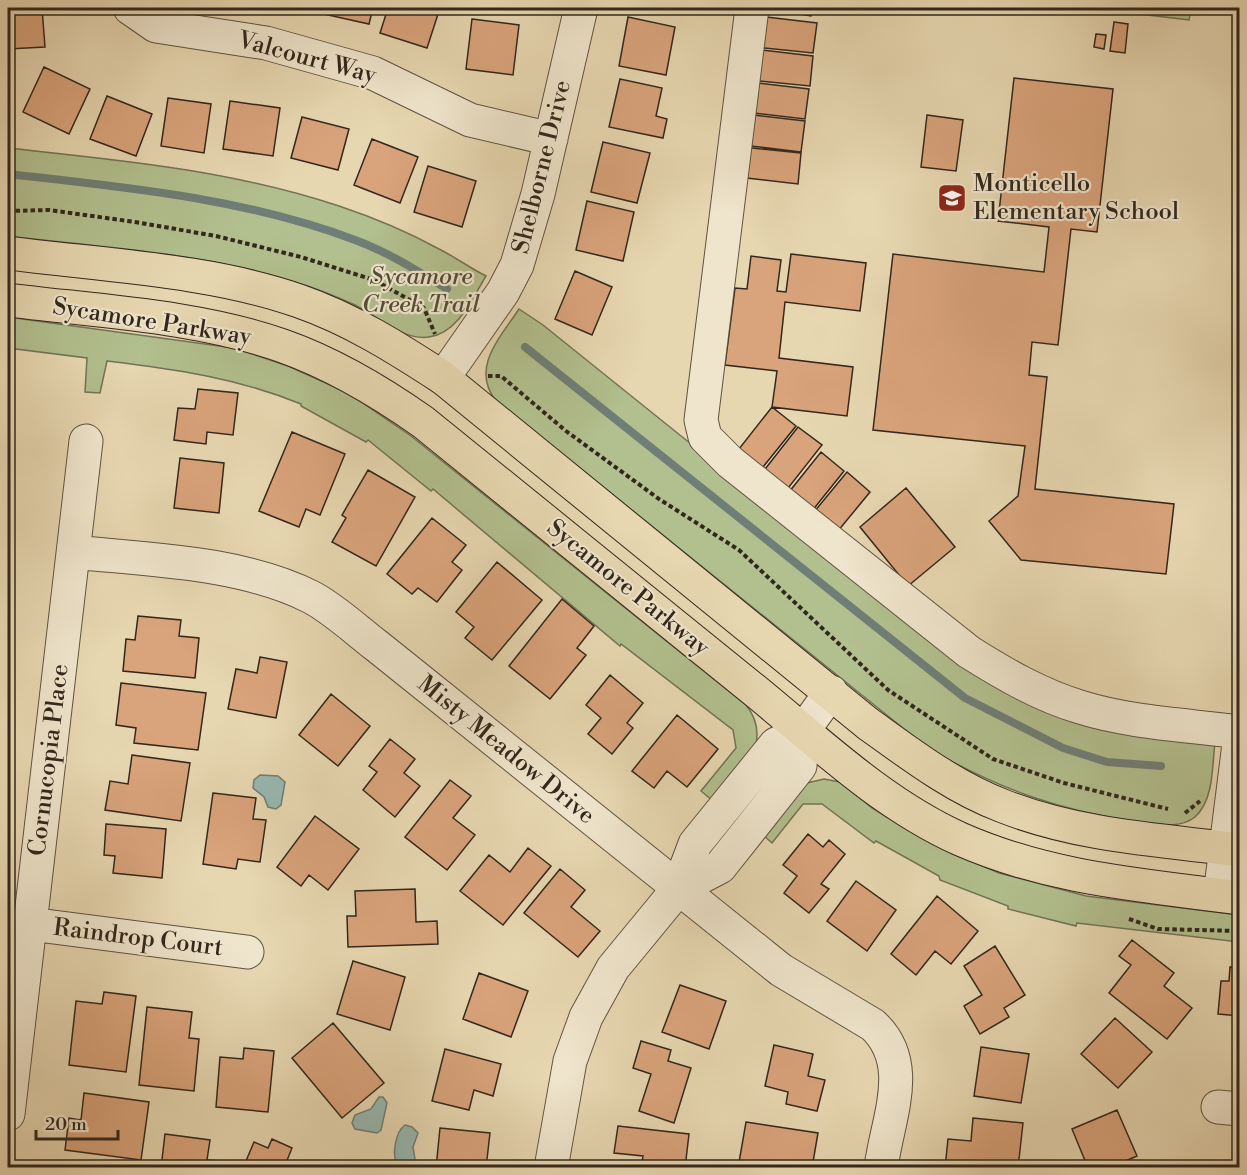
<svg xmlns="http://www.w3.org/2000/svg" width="1247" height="1175" font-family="'Libre Bodoni',serif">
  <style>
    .green { fill: #b2bf8e; stroke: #727355; stroke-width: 1.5 }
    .water { fill: #98b8b2; stroke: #6f7e76; stroke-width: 1.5 }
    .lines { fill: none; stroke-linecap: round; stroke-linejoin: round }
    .stream { stroke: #6f7e76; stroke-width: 8 }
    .building { fill: #d9a37b; stroke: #32271c; stroke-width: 1.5 }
    .minor-casing { stroke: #5f5341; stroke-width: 35 }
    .major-casing { stroke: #32271c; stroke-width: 35 }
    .path { stroke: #32271c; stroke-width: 4; stroke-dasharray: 4.5 3; stroke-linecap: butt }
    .minor { stroke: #efe5cc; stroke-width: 33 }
    .major { stroke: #e7d7b1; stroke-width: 33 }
    .labels { text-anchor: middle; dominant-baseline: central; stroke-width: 4.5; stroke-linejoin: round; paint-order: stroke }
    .street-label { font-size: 24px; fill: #32271c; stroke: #efe5cc }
    .poi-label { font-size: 24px; fill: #32271c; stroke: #efe5cc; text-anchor: start }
    .park-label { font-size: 24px; font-style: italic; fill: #524d38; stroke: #efe5cc }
  </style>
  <rect width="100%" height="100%" fill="#e7d7b1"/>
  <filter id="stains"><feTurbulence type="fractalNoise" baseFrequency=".00333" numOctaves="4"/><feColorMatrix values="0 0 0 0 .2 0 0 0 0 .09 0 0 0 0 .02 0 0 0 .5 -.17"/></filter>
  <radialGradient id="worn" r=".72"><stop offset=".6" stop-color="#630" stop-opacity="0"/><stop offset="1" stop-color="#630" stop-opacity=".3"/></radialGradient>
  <path class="green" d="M1114,8H1191L1189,20L1114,11Z
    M8,148C119,160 231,170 339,206C372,217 408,232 439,249C455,257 470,268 486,276C472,299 458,333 429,337C403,341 377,316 355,305C339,298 321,290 304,285C210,253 106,248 8,236Z
    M519,309L543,325L961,661L1215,743C1212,766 1214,800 1195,817C1180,829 1159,824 1141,822C1062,812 999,789 929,749L496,401C470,368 500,338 519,309Z
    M8,317L234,348L288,366L348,393L411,436L746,705C756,717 759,729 756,745L713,801L701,791L736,748L733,730L621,644L620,646L433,489L431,491L368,440L366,442L301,406V404C238,378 174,369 107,361L100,393L85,392L87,358L8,348Z
    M824,779L840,782L872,808L903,827L948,851L999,873L1086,896L1239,915V942L1077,923L1076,926L1008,909V906L940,880L939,876L876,841L874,843L822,804H803L772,843L762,834L807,783Z"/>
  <path class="water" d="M260,775L278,776L285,782L281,805L276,809L268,807L264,797L253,788L254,780Z
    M379,1097H383L387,1103L381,1130L377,1133L355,1129L352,1123L355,1115L371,1109Z
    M405,1125L412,1127L418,1133L413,1147L415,1159L409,1167L397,1165C392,1155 395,1132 405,1125Z"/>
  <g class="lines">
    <path class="stream" d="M8,174C124,187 244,198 355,240C388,252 418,271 447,289
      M525,347L965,698L1063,748L1107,762L1161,766"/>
  </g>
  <path class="building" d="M8,8H42L45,47L8,49Z
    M320,8H373L369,24L319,13Z
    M388,8H440L427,48L380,33Z
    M485,8H522L521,13Z
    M787,8H813L811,16L786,12Z
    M758,16L817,23L813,53L754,47Z
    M628,17L675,27L666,75L619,66Z
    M472,19L519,25L513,75L466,69Z
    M1114,22L1128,24L1125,53L1110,51Z
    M1096,34L1106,35L1104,49L1094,47Z
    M754,49L813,56L810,86L750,80Z
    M44,67L90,89L69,134L23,112Z
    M1014,78L1113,89L1097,232L1071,229L1058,345L1032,342L1029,375L1047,377L1035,489L1174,504L1166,574L1021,560L989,521L1018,496L1025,446L873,430L893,254L1044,272L1049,227L998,221Z
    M620,79L662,88L656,116L667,119L663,138L609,127Z
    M750,82L809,89L805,119L746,112Z
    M107,96L152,114L136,156L90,139Z
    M168,98L211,104L204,153L161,146Z
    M230,101L280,108L273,156L223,149Z
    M746,114L805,121L801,152L742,145Z
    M927,115L963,120L956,171L921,167Z
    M302,117L349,129L338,170L291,158Z
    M372,139L418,157L400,203L354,185Z
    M603,142L650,153L637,203L591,192Z
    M742,147L801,153L798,184L738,177Z
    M428,166L476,181L462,227L414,212Z
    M587,201L634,212L623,261L576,250Z
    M791,254L866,263L860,311L785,302L779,358L853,367L847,416L772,407L777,371L725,365L735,288L747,289L751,256L781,260L777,291L786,292Z
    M575,271L612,287L592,335L555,319Z
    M198,389L238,393L233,435L207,432L206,444L174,440L178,408L195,409Z
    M772,407L796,426L759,472L735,454Z
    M798,427L822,445L785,492L762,473Z
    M292,432L345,454L320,515L306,509L299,527L259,511Z
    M821,452L844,471L812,511L789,492Z
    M180,458L224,463L219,513L174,508Z
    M368,470L415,497L376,566L332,542L346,518L342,515Z
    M847,472L870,492L838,531L814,512Z
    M906,488L955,547L908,586L860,527Z
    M8,491L14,492L11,524L8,523Z
    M432,518L466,545L452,562L462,570L437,602L418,588L412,594L387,574Z
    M497,562L542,600L492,660L465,638L474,627L456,612Z
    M562,599L594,626L577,648L586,655L550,699L509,666Z
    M138,616L181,620L179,636L199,638L195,678L123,671L126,639L135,640Z
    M260,657L287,662L276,718L228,709L236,669L257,673Z
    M610,675L643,703L627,723L633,728L612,754L588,734L601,718L586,705Z
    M121,683L206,693L198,750L134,743L136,728L116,725Z
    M331,694L370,726L338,766L299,735Z
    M677,715L718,749L687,787L667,771L654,788L632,771Z
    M390,739L415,759L404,773L420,786L395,817L363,790L377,772L369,766Z
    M132,755L190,763L181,821L105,810L110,781L128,784Z
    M450,780L471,796L453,818L475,835L447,870L405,837Z
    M213,793L256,798L253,819L266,820L260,862L238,859L236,869L203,864Z
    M315,816L359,849L328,890L309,875L301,886L277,867Z
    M106,824L166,829L162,878L113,873L115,856L104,855Z
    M808,834L823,847L829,840L845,854L821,884L829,889L809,913L784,893L797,876L783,865Z
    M528,848L551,866L503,925L460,891L489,855L510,872Z
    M560,869L585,890L571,907L600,931L578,957L524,913Z
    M856,881L896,910L867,951L827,921Z
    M415,889L416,922L437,921L438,944L348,947L347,916H356L355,891Z
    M937,896L978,931L951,964L935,951L916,975L891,954Z
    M1132,940L1174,973L1164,986L1192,1008L1167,1039L1109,993L1131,965L1119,956Z
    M995,946L1025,995L1004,1008L1009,1017L980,1034L964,1006L982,995L964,966Z
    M353,961L405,977L390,1030L337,1014Z
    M1230,967L1240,968V1016L1218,1014L1221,981H1229Z
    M479,973L528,991L511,1037L463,1019Z
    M680,985L726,1001L709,1049L662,1032Z
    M104,992L136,996L126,1072L69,1065L76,1001L102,1004Z
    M147,1007L192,1012L189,1038L199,1039L194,1091L139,1085Z
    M1115,1018L1152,1052L1118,1088L1081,1054Z
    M333,1023L384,1083L342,1118L292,1058Z
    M641,1041L671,1050L668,1061L691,1068L674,1123L639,1111L651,1074L633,1068Z
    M774,1045L813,1054L808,1076L825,1080L817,1111L786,1104L788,1092L765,1086Z
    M981,1047L1029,1054L1021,1103L974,1096Z
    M244,1048L274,1051L268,1112L216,1107L220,1057L243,1059Z
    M445,1049L501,1064L493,1096L474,1090L469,1110L432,1101Z
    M84,1093L149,1102L141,1160L65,1150L69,1118L81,1120Z
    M1117,1110L1137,1156L1109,1168H1088L1072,1129Z
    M973,1118L1023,1123L1018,1168H945L948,1139L971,1141Z
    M746,1122L818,1133L812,1168H738Z
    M618,1126L689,1134L685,1168H641L643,1156L614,1153Z
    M440,1128L490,1133L486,1168H436Z
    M165,1134L210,1140L207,1160L219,1161L218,1168H161Z
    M272,1139L292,1148L284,1168H243L254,1142L268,1148Z"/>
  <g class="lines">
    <g class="minor-casing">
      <path id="minor" d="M130,8L156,26L266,43L373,73L470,120L551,139
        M752,8L701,420L705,437L730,462L969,652C1004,674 1040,695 1080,707C1131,723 1187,725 1240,732
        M443,378L503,292L517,265L538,194L581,8
        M74,552C149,560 242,562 311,597C334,609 356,630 377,646L781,970L873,1025C915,1064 887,1119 881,1168
        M678,889L720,867L800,766L803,731
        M1220,895L1240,736
        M30,924L247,952
        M1218,1107L1240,1109
        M8,1114L86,441
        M551,1168L570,1061L586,1017L613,968L678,889L695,844L776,744L803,731L831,692"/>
    </g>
    <g class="major-casing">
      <path id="major" d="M8,253C100,265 212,270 299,301C351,319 397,348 443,378L867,723C910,754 953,787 1003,806C1079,836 1160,840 1240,850
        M8,300C96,311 199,316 283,346C334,364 379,391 423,422C531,510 640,597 748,685C815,739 880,803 960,839C1051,879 1142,885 1240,898"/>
    </g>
    <path class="path" d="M8,211L49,210L135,222L216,236L301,257L374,280L424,308L435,334
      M488,376H501L566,431L659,499L739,550L888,690L993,759L1064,783L1168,809
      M1185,813L1200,801
      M1129,919L1158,929L1240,931"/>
    <use href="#minor" class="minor"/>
    <use href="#major" class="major"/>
  </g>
  <defs>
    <g id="school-square" transform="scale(1.5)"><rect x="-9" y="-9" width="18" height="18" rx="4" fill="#8f2418" stroke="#efe5cc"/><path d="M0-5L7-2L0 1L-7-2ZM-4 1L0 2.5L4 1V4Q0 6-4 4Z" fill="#fff"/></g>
  </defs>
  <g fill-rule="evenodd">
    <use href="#school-square" x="952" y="198"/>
  </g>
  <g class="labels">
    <g class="street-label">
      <text transform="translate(307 58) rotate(15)">Valcourt Way</text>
      <text transform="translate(542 167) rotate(-76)">Shelborne Drive</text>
      <text transform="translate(152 322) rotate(9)">Sycamore Parkway</text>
      <text transform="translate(628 588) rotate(39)">Sycamore Parkway</text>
      <text transform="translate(506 750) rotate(39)">Misty Meadow Drive</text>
      <text transform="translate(49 760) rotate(-83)">Cornucopia Place</text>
      <text transform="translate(138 938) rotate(7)">Raindrop Court</text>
    </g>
    <g class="poi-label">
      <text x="973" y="184">Monticello<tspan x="973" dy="28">Elementary School</tspan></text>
    </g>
    <g class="park-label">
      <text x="421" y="277">Sycamore<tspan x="421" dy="28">Creek Trail</tspan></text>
    </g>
  </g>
  <rect width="1247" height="1175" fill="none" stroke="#e7d7b1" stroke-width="30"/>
  <rect x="9" y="9" width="1229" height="1157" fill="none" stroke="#32271c" stroke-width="3"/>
  <rect x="15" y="15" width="1217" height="1145" fill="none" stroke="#32271c" stroke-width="1.5"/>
  <path d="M36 1130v9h82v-9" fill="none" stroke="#32271c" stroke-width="3"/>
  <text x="45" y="1130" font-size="18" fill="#32271c" stroke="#efe5cc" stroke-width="4.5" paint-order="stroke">20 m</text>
  <rect width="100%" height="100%" filter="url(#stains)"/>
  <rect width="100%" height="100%" fill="url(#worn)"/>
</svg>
